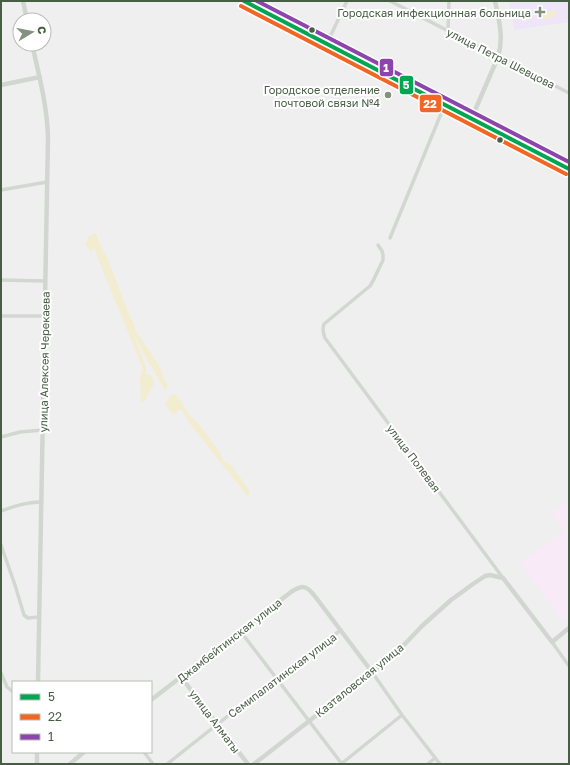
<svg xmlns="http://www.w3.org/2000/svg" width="570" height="765" font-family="'Golos Text',sans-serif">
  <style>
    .commercial { fill: #f8eaf6 }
    .medical { fill: #efe5f8 }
    .green { fill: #f2ecd1 }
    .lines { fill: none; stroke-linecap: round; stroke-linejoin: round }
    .street { stroke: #d2d7d1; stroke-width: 3.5 }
    .secondary { stroke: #d1d7d0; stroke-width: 4.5 }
    .primary { stroke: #cbd2cb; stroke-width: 5.5 }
    .bus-1-casing { stroke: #fff; stroke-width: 7 }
    .bus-2-casing { stroke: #fff; stroke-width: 7 }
    .bus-3-casing { stroke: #fff; stroke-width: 7 }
    .bus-1 { stroke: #00a651; stroke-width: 4 }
    .bus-2 { stroke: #f26522; stroke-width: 4 }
    .bus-3 { stroke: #8e44ad; stroke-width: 4 }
    .poi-dot { fill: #829180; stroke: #fff; stroke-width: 1.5 }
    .bus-dot { fill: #475e44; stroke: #fff; stroke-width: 1.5 }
    .labels { text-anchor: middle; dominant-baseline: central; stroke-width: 4; stroke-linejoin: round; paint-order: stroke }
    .poi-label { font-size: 11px; fill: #475e44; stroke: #fff; text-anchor: end }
    .street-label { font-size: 11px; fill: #475e44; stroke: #fff }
    .line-badge { stroke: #fff; stroke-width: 1.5 }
    .badge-label { font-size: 11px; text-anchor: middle; font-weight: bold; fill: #fff }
  </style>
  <rect width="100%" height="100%" fill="#f0eff0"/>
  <path class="commercial" d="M569,500V617L564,621L520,563L564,530L551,513Z"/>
  <path class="medical" d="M509,1H569V22L514,30Z"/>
  <path class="green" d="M558,10L554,17L544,19L539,13Z
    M96,233L100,244L108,260L129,314C133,320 134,327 138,334C145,346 155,357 161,370C164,377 163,378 168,384L165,391L154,371L148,362L132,331L146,367V374L152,376L154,384L144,402H141L140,377L143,369L96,254L95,248L91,252L85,245L89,236Z
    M175,394L181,401L191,417L199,424L221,454L222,459L231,465L250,491L248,497L222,464L189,423L181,409L173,415L165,405C167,399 169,395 175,394Z"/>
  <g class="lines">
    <path class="street" d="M390,1L569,93
      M448,31L449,1
      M329,39L347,1
      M1,190L47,182
      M390,238L445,104
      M378,245L382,251L383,255V260L373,281L370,286L324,324C322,329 323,333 325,338L503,578
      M1,280L45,281
      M1,316H45
      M1,437L20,432L43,430
      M1,511C14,506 27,502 41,502
      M1,545L15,585L24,615L28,618L39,617
      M241,632L342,764
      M552,642L569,666
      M372,672L402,715L440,764
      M1,673L7,687L13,692
      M144,752L153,764
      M167,764L276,678L341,630
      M341,764L402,715
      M428,764L435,758"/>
    <path class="secondary" d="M23,1L27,20
      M32,44C39,75 47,105 48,137L38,682
      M1,85L40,77
      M473,115L498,57C504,38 499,20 495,1
      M181,677L248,764
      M151,700L291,592C302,585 306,585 314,595L372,672
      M37,764V752
      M70,764L84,752
      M254,764L372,672L401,648L422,626L451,600L473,584L485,576L490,575L503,578L552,642L569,628"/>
    <path class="primary" d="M244,1L569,169
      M256,1L569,162"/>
    <g class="bus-1-casing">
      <path id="bus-1" d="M244,1L569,169"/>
    </g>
    <g class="bus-2-casing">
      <path id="bus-2" d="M241,6L566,174"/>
    </g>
    <g class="bus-3-casing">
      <path id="bus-3" d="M257,1L569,162"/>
    </g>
    <use href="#bus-1" class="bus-1"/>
    <use href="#bus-2" class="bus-2"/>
    <use href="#bus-3" class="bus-3"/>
  </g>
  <g class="poi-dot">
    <path d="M538 6h4v4h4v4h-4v4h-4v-4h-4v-4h4z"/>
    <circle cx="388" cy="95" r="4"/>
  </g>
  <g class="bus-dot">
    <circle cx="312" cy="30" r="3.5"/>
    <circle cx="500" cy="140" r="3.5"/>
  </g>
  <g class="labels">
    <g class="poi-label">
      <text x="531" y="12">Городская инфекционная больница</text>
      <text x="380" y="89">Городское отделение<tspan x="380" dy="13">почтовой связи №4</tspan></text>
    </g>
    <g class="street-label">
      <text transform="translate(501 58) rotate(27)">улица Петра Шевцова</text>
      <text transform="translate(44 362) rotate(-89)">улица Алексея Черекаева</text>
      <text transform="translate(414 458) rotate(53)">улица Полевая</text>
      <text transform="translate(229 640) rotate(-38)">Джамбейтинская улица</text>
      <text transform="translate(282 675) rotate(-37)">Семипалатинская улица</text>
      <text transform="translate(359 680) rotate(-39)">Казталовская улица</text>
      <text transform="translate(215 721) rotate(53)">улица Алматы</text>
    </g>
  </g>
  <g class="line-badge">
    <rect x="379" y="58" width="15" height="19" rx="4" fill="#8e44ad"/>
    <rect x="399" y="75" width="15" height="20" rx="4" fill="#00a651"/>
    <rect x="419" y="94" width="23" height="19" rx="4" fill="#f26522"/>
  </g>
  <g class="badge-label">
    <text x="386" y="72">1</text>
    <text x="406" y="89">5</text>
    <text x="430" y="108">22</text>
  </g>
  <rect width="570" height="765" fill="none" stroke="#475e44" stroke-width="4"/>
  <rect x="12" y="681" width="140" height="72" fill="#ffffff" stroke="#b5bfb4"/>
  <rect x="20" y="694" width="20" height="6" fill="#00a651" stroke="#b5bfb4"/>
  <text x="48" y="701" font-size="12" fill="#475e44">5</text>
  <rect x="20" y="714" width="20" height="6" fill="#f26522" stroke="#b5bfb4"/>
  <text x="48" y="721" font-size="12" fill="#475e44">22</text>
  <rect x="20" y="734" width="20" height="6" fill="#8e44ad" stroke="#b5bfb4"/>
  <text x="48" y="741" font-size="12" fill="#475e44">1</text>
  <g transform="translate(32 32) rotate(80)"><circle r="19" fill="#ffffff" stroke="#b5bfb4"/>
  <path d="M0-3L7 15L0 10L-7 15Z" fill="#829180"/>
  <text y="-6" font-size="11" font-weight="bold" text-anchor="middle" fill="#475e44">С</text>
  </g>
</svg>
